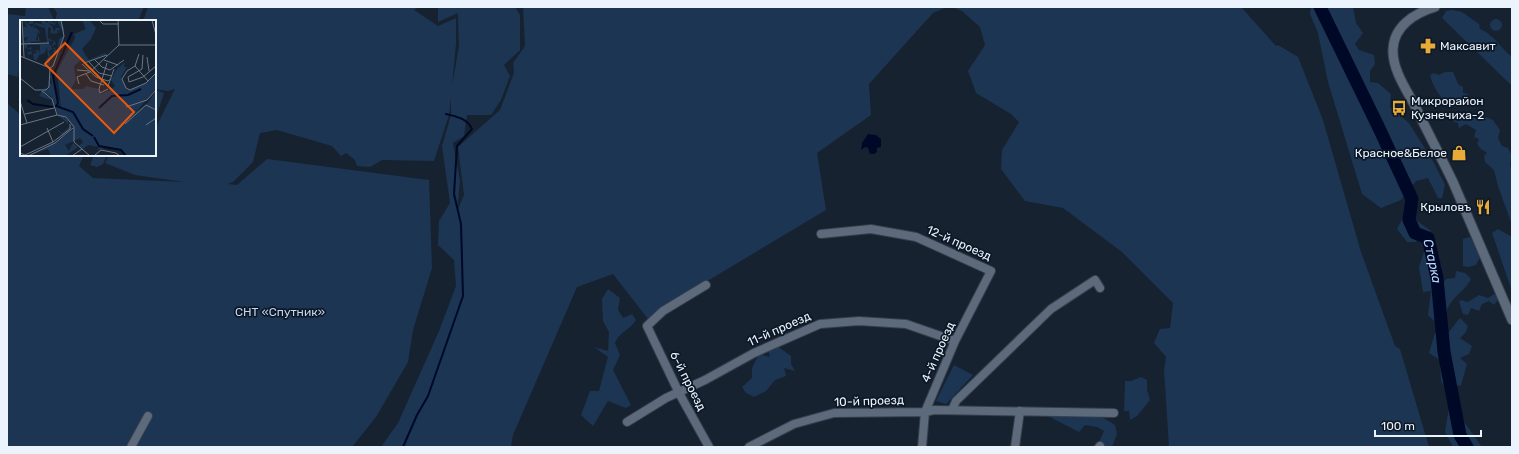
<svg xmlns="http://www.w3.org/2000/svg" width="1519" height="454" font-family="Rubik,sans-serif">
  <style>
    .green { fill: #1c3553 }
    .water { fill: #000828 }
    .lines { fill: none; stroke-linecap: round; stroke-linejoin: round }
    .stream { stroke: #000828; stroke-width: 2 }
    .river { stroke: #000828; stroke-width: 13 }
    .minor-casing { stroke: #363e4a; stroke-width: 10 }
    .tertiary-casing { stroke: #363e4a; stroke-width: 11 }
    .minor { stroke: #5d6a7b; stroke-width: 8 }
    .tertiary { stroke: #5d6a7b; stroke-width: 9 }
    .labels { text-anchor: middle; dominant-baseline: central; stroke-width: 3.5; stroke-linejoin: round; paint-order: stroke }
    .poi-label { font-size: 12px; fill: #ebf3fd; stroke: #0d1826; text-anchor: start }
    .street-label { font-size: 12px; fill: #ebf3fd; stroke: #0d1826 }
    .park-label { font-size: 12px; fill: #c5d8f2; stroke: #0d1826 }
    .water-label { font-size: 13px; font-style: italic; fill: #b9d7fd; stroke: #0d1826 }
    .inset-river { fill: none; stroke: #000828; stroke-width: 2 }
    .inset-road { fill: none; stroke: #6b7682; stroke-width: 1 }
    .view { fill: #e8590c; fill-opacity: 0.15; stroke: #e8590c; stroke-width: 2 }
    .inset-edge { fill: none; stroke: #ebf3fd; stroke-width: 2 }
  </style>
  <rect width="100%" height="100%" fill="#162230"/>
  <path class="green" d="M26,7H48L53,18L52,21H21V56L18,77L7,74V14L25,16Z
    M53,7H144L138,21H55L57,13Z
    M148,7H419L414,10L438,26L456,18V44L452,85L459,47L458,13L438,22V7H515L520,15V50L504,65L510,76L501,100L491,115H467L464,136L453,143L460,181L457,211L464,195L458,147L500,110L514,73L513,63L525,46L523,7H947L933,13L869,84L871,115L817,153L826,210L669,304L648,319L613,274L577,287L513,435L511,447H381L398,423L439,331L456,286L454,260L438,245L439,221L450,203L442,146L451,115V97L449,115L434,161L382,160L370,167L357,166L355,160L346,153L341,156L332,146L277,130L260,133L253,162L233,182L228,184L237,185L267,159L429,180L432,268L413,330L408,362L376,417L352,447H7V103L21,115V155H66L69,157L70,155H84L79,166L93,178L184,182L135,175L105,163L109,155H155V130L157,132V125L175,89L168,91L155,89V21H143Z
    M952,7H1241L1276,46L1278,45L1298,57L1323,120L1361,252L1395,346L1400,349L1429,447H1169L1164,370L1166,357L1154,343L1160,329L1170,328L1173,303L1122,252L1063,208L1025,201L1001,169L1002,150L1019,122L1011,114L976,93L968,71L985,45L980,27L962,11Z
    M1311,7H1353L1356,23L1363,33L1355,44L1359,50L1374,55L1375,64L1370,71V82L1378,83L1391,94L1390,107L1409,123L1434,163L1445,185L1442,198H1438L1428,178L1416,181L1401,200L1381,208L1362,194L1328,82L1318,33L1310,14Z
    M1453,10L1462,12L1479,24L1480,29C1493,34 1501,48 1512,57V86L1442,18L1446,11Z
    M1490 25a6 6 0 1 1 12 0a6 6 0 1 1-12 0Z
    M1445,72H1453L1458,84L1463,87V93L1468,94L1469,99L1458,106L1450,107C1441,98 1433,88 1430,75L1434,73L1439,75Z
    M155,90L164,93L155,120Z
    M1463,113L1468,115L1476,113L1493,120L1500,130L1498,138L1502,146L1508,148L1512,156L1510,164L1512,173V225L1498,186L1494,170L1485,162L1484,156L1487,153L1481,149L1477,144L1479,139L1474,137L1476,130L1466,124L1459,128L1458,123L1452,121V117Z
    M94,155H107L103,164L97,167L90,165Z
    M1414,205L1416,220L1431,231L1415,242H1407L1397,229L1406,212Z
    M1498,229L1512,237V291L1492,233Z
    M1470,237L1480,257L1476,265L1469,267L1463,266V239Z
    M1432,247L1442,267L1438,271L1442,285L1446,279L1455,278L1456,271L1465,273L1471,279C1463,294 1451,296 1446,313L1437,315L1434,321L1428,315L1431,291L1423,292L1419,267L1424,252Z
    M608,289L620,298L618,310L623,318L632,314L636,320C630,330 619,332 615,343L620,355L613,370L631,405L626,408L608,401L593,426L581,415L590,391H599L608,357L594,347L608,351L609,332L603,321L602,299Z
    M1494,294L1499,298L1494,305L1489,301L1482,304L1479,311L1471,308L1468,315L1463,314L1459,302L1461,300L1468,302L1479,295L1488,298Z
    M1460,318L1468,326L1466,332L1460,338L1472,346L1469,354L1460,358L1467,364L1461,385L1445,388L1441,381L1440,360L1429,353L1435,333H1448Z
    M777,346L791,356V364L795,371L784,368L786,376L775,380L766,391L754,397L746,393L742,387L752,378V368L759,354L770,357L768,350Z
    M954,365L973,375L946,404L936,401Z
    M1141,377L1147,380V390L1150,400L1137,416L1130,420L1129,411H1124L1125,381H1131Z
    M1450,402L1482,447H1453L1445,432Z
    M1046,415H1099L1115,425L1117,434L1112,447H1104L1099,442L1104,431L1097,427L1085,425L1079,432Z"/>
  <path class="water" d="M868,134L876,135L881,139V147L877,148V152L874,154H870L868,148L865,147L861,150L862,143Z"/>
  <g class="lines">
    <path class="stream" d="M403,447L417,415L428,396L463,296L461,224L454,194L457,146L472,129C467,118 457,117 446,114"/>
    <path class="river" id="s1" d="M1320,7L1378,126L1412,199L1409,220L1415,233L1428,238L1437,278L1444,352L1460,435L1467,447"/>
    <g class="minor-casing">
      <path id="minor" d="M821,234L871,229L916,237L991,271L955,341L925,412L922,447
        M706,285L663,311L647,326L679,393L709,447
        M952,410L956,401L1051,309L1095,280L1100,288
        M627,422L666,398L705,380L754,353L820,324L859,321L906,324L955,341
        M131,447L148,416
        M749,447L794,424L834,413L925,412L934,410L1114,413
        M1015,447L1020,411
        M1099,447L1100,446"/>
    </g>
    <g class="tertiary-casing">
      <path id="tertiary" d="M1435,7C1415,13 1394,26 1393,49C1392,69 1406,89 1415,106C1427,131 1441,157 1453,182C1473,228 1492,274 1512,320"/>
    </g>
    <use href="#minor" class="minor"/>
    <use href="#tertiary" class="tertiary"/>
  </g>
  <defs>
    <g id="pharmacy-bare" transform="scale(1.2)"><path d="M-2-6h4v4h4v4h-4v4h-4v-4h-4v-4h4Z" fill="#e9ab38" stroke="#0d1826" stroke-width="2.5" paint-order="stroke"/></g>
    <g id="bus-bare" transform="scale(1.2)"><path d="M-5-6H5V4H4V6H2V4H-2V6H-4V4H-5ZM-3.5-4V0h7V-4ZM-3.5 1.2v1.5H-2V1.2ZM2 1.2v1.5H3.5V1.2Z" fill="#e9ab38" stroke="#0d1826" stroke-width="2.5" paint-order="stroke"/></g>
    <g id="shop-bare" transform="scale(1.2)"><path d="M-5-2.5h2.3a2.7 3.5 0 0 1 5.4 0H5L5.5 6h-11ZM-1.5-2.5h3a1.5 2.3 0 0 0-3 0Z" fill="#e9ab38" stroke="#0d1826" stroke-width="2.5" paint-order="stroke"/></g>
    <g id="restaurant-bare" transform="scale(1.2)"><path d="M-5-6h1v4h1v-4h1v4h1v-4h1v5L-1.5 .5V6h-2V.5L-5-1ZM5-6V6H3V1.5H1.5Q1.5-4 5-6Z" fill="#e9ab38" stroke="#0d1826" stroke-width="2.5" paint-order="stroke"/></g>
  </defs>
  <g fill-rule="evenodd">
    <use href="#pharmacy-bare" x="1428" y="46"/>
    <use href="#bus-bare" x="1399" y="108"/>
    <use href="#shop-bare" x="1459" y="153"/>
    <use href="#restaurant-bare" x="1483" y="207"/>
  </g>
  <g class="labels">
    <g class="poi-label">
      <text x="1440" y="46">Максавит</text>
      <text x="1411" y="101">Микрорайон<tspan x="1411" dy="14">Кузнечиха-2</tspan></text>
      <text x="1447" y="153" text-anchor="end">Красное&amp;Белое</text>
      <text x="1471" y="207" text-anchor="end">Крыловъ</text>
    </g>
    <g class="street-label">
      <text transform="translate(959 243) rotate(24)">12-й проезд</text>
      <text transform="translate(779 329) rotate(-24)">11-й проезд</text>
      <text transform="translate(938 352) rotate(-66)">4-й проезд</text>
      <text transform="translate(688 381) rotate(63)">6-й проезд</text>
      <text transform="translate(869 401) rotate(-2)">10-й проезд</text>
    </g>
    <g class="park-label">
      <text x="280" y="312">СНТ «Спутник»</text>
    </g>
    <g class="water-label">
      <text stroke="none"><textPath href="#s1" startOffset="286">Старка</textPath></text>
    </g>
  </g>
  <g transform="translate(20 20)">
    <rect width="136" height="136" fill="#162230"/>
    <path d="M4,0L8,4L10,0H14L13,4H8L12,7L14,4L19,7L14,3H18L26,6L21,3L22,0L28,3V0L34,3L36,0L35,5L28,3L32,6L34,12L36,8H39L41,11L37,10L38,13L32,14L31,12L30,16L31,8L28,7V18L32,20L31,22L29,20V24L32,26L34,20L36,24L31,27L29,25L33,29L29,31L30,35L31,32L34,31V27L37,31L39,19L43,16V10L41,9L38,3V0L41,1L44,8V15L36,35L34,32L32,45L34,32L31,33L29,47L27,40L26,43L25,41L28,37L27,27L25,33L19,35L17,40H14L13,34L18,32L13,31L10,38L12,34L8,35L7,32L19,30L20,34V25H7V28L12,27L11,30L6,28V32L5,27L3,30V19L6,23L10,22H5L8,17L3,18V14H0H3V7H7ZM14,5L25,8L27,23L10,24L11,22L20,21L18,15V20H16L18,13L15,12L20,13V12L15,7L13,9ZM62,0H69L76,8L71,19L79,10L62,29L65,34L69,40L85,33L86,35L64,42L62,39L54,46L56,60L51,69H63L66,66L79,69L81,74L90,70L95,66L91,60L96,50L105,42L104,47H107L101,57L107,70L126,63L135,55L136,69L115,93L127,84L136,71V136H107L100,131L86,128L77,130L79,127L68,125L63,129L59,126L63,122L60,118L45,125L49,131L53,123L58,127L45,136H31L28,129L8,136L38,121L54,109L52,105L51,109L34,122L42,115L36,108L42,113L52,105L46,96L44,97L48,100V104L38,95L31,76L23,73L31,79L32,86L23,85H31V80L19,76L22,70L27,67V70L29,68L28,60L29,63L32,64L30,56L34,54V67L40,83L38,86L41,88L37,51L55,18L54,14L66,9Z" fill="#1c3553" fill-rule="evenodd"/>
    <path class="inset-river" d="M52,12L33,56L38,83L36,86L53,92L63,109L73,116M7,80L13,84L33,87M79,88L92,76L108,75L121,69M74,117L79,126L101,130L106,136"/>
    <path class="inset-road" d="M2,0L4,37M132,0L136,15M80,1L83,4H99M0,24L29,23M99,25H136M119,34L115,46L107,51L102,59L106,68L110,70L126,63L136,53M123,35L122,49L108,57L109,62L123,57L136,46M0,36L30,48M127,37L129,51M75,40L82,47L90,50L104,40M84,40L98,45M69,42L79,53L92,56M64,43L87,35M62,44L76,57L88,61L91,59M115,46L128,61M30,48L33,46L44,16L41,0M57,50L69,51M66,54L71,61L84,65M0,58L15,70H26L29,67L30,48M59,64L57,57L70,52L99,25L98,0M88,66L94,49M79,69L87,43M79,69L80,73L88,69M22,71L32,79L37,95L46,97L54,107V122L70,136M0,81L7,103M106,87L127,80L136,70M5,94L34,88M105,104L126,85L136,90M0,105L37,95M126,105L136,98M27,108L33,122M0,127L44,102M0,133L5,135L33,122L50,109V104M75,135L81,130L96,133L100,136M8,136L35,123L53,108M52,136L62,129"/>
    <path class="view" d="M45,23L114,92L94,113L25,44Z"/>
    <rect width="136" height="136" class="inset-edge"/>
  </g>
  <rect width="1519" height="454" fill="none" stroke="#ebf3fd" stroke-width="16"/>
  <path d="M1375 430v6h106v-6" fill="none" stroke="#ebf3fd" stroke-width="2"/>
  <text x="1381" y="430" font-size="12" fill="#ebf3fd" stroke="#0d1826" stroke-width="3" paint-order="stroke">100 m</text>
</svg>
